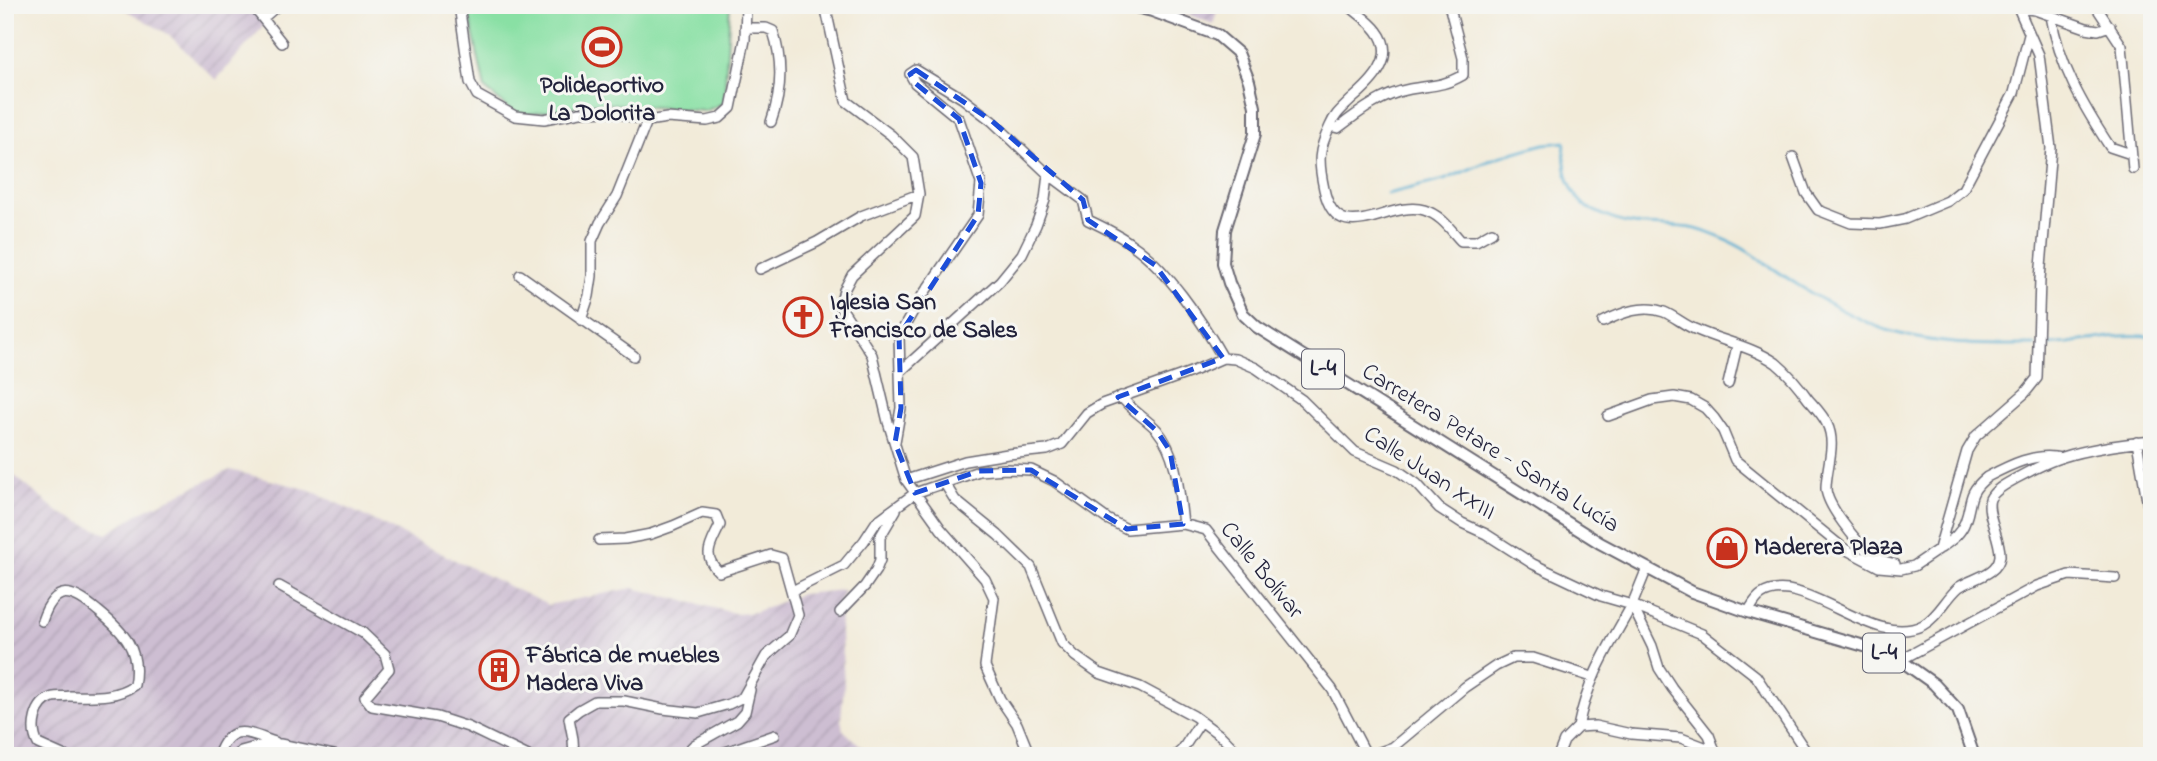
<svg xmlns="http://www.w3.org/2000/svg" width="2157" height="761" font-family="'Indie Flower',sans-serif">
  <style>
    .industrial { fill: url(#industrial-furrows) }
    .grass { fill: #89e0a4; stroke: #568170; stroke-width: 2 }
    .lines { fill: none; stroke-linecap: round; stroke-linejoin: round }
    .stream { stroke: #55add2; stroke-width: 2.5 }
    .minor-casing { stroke: #6b6872; stroke-width: 12 }
    .major-casing { stroke: #6b6872; stroke-width: 14 }
    .minor { stroke: #fff; stroke-width: 9 }
    .major { stroke: #fff; stroke-width: 10 }
    .marked { fill: none; stroke: #1d4ed8; stroke-width: 5; stroke-dasharray: 14 9; stroke-linejoin: round }
    .labels { text-anchor: middle; dominant-baseline: central; stroke-width: 6; stroke-linejoin: round; paint-order: stroke }
    .shield { fill: #f6f6f2; stroke: #626272; stroke-width: 2 }
    .shield-label { font-size: 23px; font-weight: bold; fill: #22223b }
    .poi-label { font-size: 24px; font-weight: bold; fill: #22223b; stroke: #f6f6f2; text-anchor: start }
    .street-label { font-size: 24px; fill: #22223b; stroke: #f6f6f2 }
  </style>
  <defs>
    <pattern id="industrial-furrows" width="10" height="10" patternUnits="userSpaceOnUse" patternTransform="scale(1.75)"><rect width="10" height="10" fill="#cdbed2"/><path d="M-1 1l2-2M0 10L10 0M9 11l2-2" fill="none" stroke="#b0a3b5"/></pattern>
  </defs>
  <rect width="100%" height="100%" fill="#f6f6f2"/>
  <filter id="ink" filterUnits="userSpaceOnUse"><feTurbulence type="fractalNoise" baseFrequency=".0143" numOctaves="2"/><feDisplacementMap in="SourceGraphic" scale="14" xChannelSelector="R" yChannelSelector="G"/><feConvolveMatrix kernelMatrix="1 2 1 2 8 2 1 2 1" color-interpolation-filters="sRGB"/></filter>
  <filter id="wash" filterUnits="userSpaceOnUse"><feTurbulence type="fractalNoise" baseFrequency=".00686" numOctaves="4" result="noise"/><feDisplacementMap in="SourceGraphic" scale="28" xChannelSelector="R" yChannelSelector="G"/><feGaussianBlur stdDeviation="1.57" result="paint"/><feColorMatrix in="noise" values="0 0 0 0 0 0 0 0 0 0 0 0 0 0 0 0 0 1.4 0 .05"/><feComposite in="paint" operator="in"/></filter>
  <g filter="url(#wash)">
    <rect width="100%" height="100%" fill="#f2ebd9"/>
    <path class="industrial" d="M117,5H282L216,80L168,34Z
      M1166,5H1219L1213,24Z
      M5,470L11,473L58,512L107,534L141,512L230,470L310,490L548,605L633,588L738,614L755,612L801,594L844,590L839,603L844,684L841,719L843,730L872,756H5Z"/>
    <path class="grass" d="M467,5H730L724,103L705,111L597,103L518,116L485,89Z"/>
    <g class="lines">
      <path class="stream" d="M1387,194L1444,180L1498,157L1544,144L1565,142C1563,165 1566,188 1584,205C1589,209 1597,212 1603,215C1636,231 1663,222 1696,229C1704,231 1713,235 1721,238C1750,249 1772,269 1798,285C1827,303 1860,322 1893,332C1939,346 1988,345 2035,345
        M2042,345C2078,345 2118,331 2152,337"/>
    </g>
  </g>
  <g filter="url(#ink)">
    <g class="lines">
      <g class="minor-casing">
        <path id="minor" d="M252,5L282,43
          M459,5L470,82L477,95L515,116L544,119L580,112L609,111L647,121L667,118L707,121L720,118L731,108L745,40L746,5
          M825,5L846,101L891,135L913,157L919,194L915,216L852,275L844,290L840,306L872,355L888,422L906,480L941,529L985,579L994,598L985,666L1000,699L1017,724L1030,756
          M1348,5C1358,14 1370,21 1377,31C1398,58 1371,83 1351,100C1342,109 1335,114 1330,126L1338,128C1360,111 1383,94 1410,89C1432,85 1442,87 1463,75V58L1449,5
          M2095,5L2122,46L2133,169
          M2019,8L2035,10L2086,28L2098,30L2110,26
          M2051,16C2059,65 2083,106 2110,147L2131,154
          M263,18L278,5
          M745,28H766L773,31C783,62 782,92 771,122
          M1330,126C1318,151 1318,161 1324,189C1337,252 1389,199 1424,210C1441,215 1450,229 1461,241H1476L1492,232
          M1793,157L1806,193L1818,210L1851,223L1880,224L1905,219L1948,201L1963,189L2014,93L2029,35
          M760,269L817,242L861,216L919,194
          M520,275L634,356
          M581,320L589,296L592,276V241L600,223L617,196L647,121
          M1603,322C1621,313 1643,304 1664,312C1676,317 1685,326 1697,330C1722,341 1753,347 1776,363C1788,373 1799,386 1808,399C1815,407 1823,415 1827,424C1837,444 1826,468 1826,488C1826,505 1857,543 1871,554C1877,559 1886,562 1895,564
          M901,371L1000,281L1022,254L1036,225L1045,200L1048,174
          M1728,384L1737,346
          M1121,396C1130,410 1146,418 1157,430C1178,455 1179,493 1183,524
          M1608,416L1652,400L1674,397L1691,400L1705,408L1714,418L1723,431L1735,460L1843,548L1879,567L1901,569L1914,566L1939,549L1967,451L1976,436L2025,393L2037,378L2040,279L2051,148L2039,55L2017,5
          M895,442L901,408L899,336L920,299L978,215L981,183L959,119L915,83L910,74L916,70L962,98L992,121L1048,174L1083,200L1088,220C1103,227 1118,234 1131,244C1166,267 1202,321 1223,358
          M2137,442L2148,506L2152,513
          M906,480L965,461L1008,454L1047,450L1062,444L1087,413L1102,404L1191,372L1223,358L1235,359L1256,368L1302,400L1355,452L1397,470L1417,484L1439,508L1462,523L1486,534L1533,564L1601,596L1632,605L1652,646L1659,668L1672,688L1709,735L1715,751L1712,756
          M945,484L955,500L998,535L1031,567L1062,643L1075,656L1099,673L1140,687L1194,716L1221,736L1241,756
          M1941,548C1950,541 1961,534 1965,522C1973,501 1966,494 1987,477C2010,465 2035,452 2061,458
          M1647,568L1632,605L1702,634L1756,676L1809,756
          M279,586L363,633L385,654L389,669L365,697L372,706L437,717L468,727L528,756
          M792,591L844,565L864,541L877,521L915,493L979,471L1006,469L1031,470L1054,481L1107,519L1127,529L1183,524L1206,530L1332,689L1367,756
          M840,612L865,586L876,570L880,560V537L896,510
          M1748,612C1752,606 1755,599 1761,595C1803,568 1873,651 1923,625C1938,617 1946,598 1959,587C1972,578 1998,575 2000,556C2001,539 1985,513 1990,499C1994,490 2006,484 2015,479C2030,471 2046,462 2063,457C2091,448 2123,444 2152,441
          M42,621C55,583 72,589 98,611C124,632 141,650 134,685C114,699 92,696 69,696C65,697 57,696 53,697C34,703 30,729 38,744L65,756
          M1890,653L1908,656L2037,586L2069,575L2115,578
          M1578,727C1588,678 1608,648 1632,605
          M218,756C230,721 248,733 275,742
          M238,756L241,751L259,746L280,744L338,756
          M574,756L573,739L569,718L579,710L595,701H624L663,709L698,713L729,704L743,697L766,656L789,636L798,615L782,558L771,555L719,572C701,555 711,545 720,525L716,515L702,513L673,526L651,534L625,539L599,540
          M683,756L694,745L737,721L745,712L750,690
          M714,756L775,735
          M1175,756L1182,750L1201,721
          M1369,756L1393,747L1465,687L1496,666L1513,658H1533L1592,677
          M1558,756L1564,741L1578,727L1595,726L1631,734L1681,738L1715,751"/>
      </g>
      <g class="major-casing">
        <path id="major" d="M1127,5L1152,11L1217,35L1238,53L1249,81L1255,107V134L1225,230L1223,263L1229,283L1243,314L1257,327L1600,543L1692,592L1748,612L1878,650L1903,662L1934,684L1958,710L1974,756"/>
      </g>
      <use href="#minor" class="minor"/>
      <use href="#major" class="major"/>
    </g>
  </g>
  <path class="marked" d="M916,70L992,121L1083,200L1088,220L1155,265L1223,358L1118,397L1157,431L1170,451L1183,524L1127,529L1031,470L979,471L915,493L895,443L901,408L899,336L978,215L981,183L959,119L915,83L910,74Z"/>
  <defs>
    <g id="stadium-ring" transform="scale(2.0125)"><circle r="9.5" fill="#f6f6f2" stroke="#c8321e" stroke-width="1.5"/><path d="M0-5a6.5 5 0 1 0 0 10a6.5 5 0 1 0 0-10ZM-3.5-1.8h7v3.6h-7Z" fill="#c8321e"/></g>
    <g id="church-ring" transform="scale(2.0125)"><circle r="9.5" fill="#f6f6f2" stroke="#c8321e" stroke-width="1.5"/><path d="M-1.2-6h2.4v3.5h3.3v2.4h-3.3V6h-2.4V-.1h-3.3v-2.4h3.3Z" fill="#c8321e"/></g>
    <g id="shop-ring" transform="scale(2.0125)"><circle r="9.5" fill="#f6f6f2" stroke="#c8321e" stroke-width="1.5"/><path d="M-5-2.5h2.3a2.7 3.5 0 0 1 5.4 0H5L5.5 6h-11ZM-1.5-2.5h3a1.5 2.3 0 0 0-3 0Z" fill="#c8321e"/></g>
    <g id="building-ring" transform="scale(2.0125)"><circle r="9.5" fill="#f6f6f2" stroke="#c8321e" stroke-width="1.5"/><path d="M-4-6H4V6H1V3H-1V6H-4ZM-2.5-4.3h1.7v1.8h-1.7ZM.8-4.3h1.7v1.8H.8ZM-2.5-1h1.7V.8h-1.7ZM.8-1h1.7V.8H.8Z" fill="#c8321e"/></g>
  </defs>
  <g fill-rule="evenodd">
    <use href="#stadium-ring" x="602" y="47"/>
    <use href="#church-ring" x="803" y="317"/>
    <use href="#shop-ring" x="1727" y="548"/>
    <use href="#building-ring" x="499" y="670"/>
  </g>
  <g class="labels">
    <g class="shield">
      <rect x="1302" y="349.5" width="42" height="39" rx="5"/>
      <rect x="1863" y="633.5" width="42" height="39" rx="5"/>
    </g>
    <g class="shield-label">
      <text x="1323" y="369">L-4</text>
      <text x="1884" y="653">L-4</text>
    </g>
    <g class="poi-label">
      <text x="602" y="86" text-anchor="middle">Polideportivo<tspan x="602" dy="28">La Dolorita</tspan></text>
      <text x="830" y="303">Iglesia San<tspan x="830" dy="28">Francisco de Sales</tspan></text>
      <text x="1754" y="548">Maderera Plaza</text>
      <text x="526" y="656">Fábrica de muebles<tspan x="526" dy="28">Madera Viva</tspan></text>
    </g>
    <g class="street-label">
      <text transform="translate(1490 449) rotate(32)">Carretera Petare - Santa Lucía</text>
      <text transform="translate(1429 474) rotate(33)">Calle Juan XXIII</text>
      <text transform="translate(1261 571) rotate(51)">Calle Bolívar</text>
    </g>
  </g>
  <rect width="2157" height="761" fill="none" stroke="#f6f6f2" stroke-width="28"/>
</svg>
